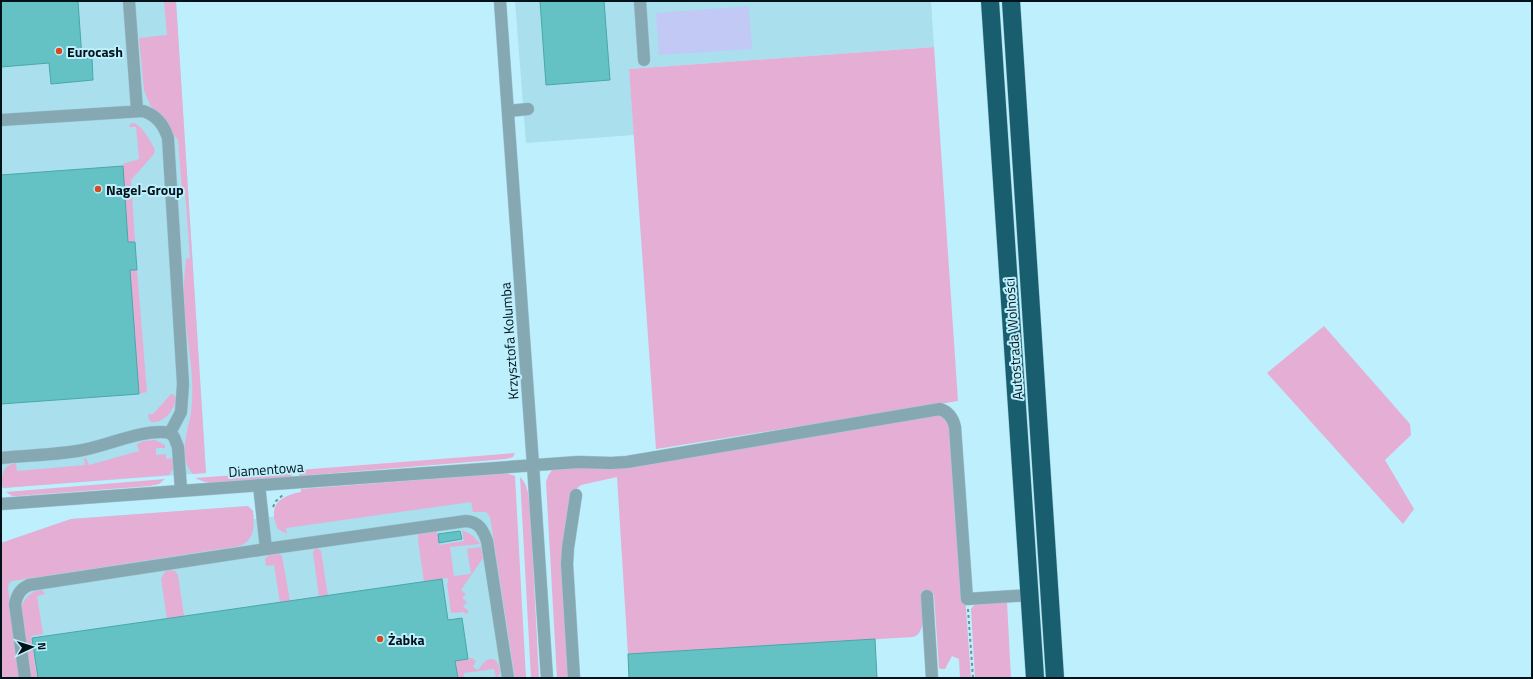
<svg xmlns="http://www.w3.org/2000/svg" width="1533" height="679" font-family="'Titillium Web',sans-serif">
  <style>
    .built { fill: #aadfee }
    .green { fill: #e5aed5 }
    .water { fill: #c2c9f5 }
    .building { fill: #64c2c4; stroke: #48a7aa }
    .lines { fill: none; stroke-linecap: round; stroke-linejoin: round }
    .minor-casing { stroke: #a0ccd9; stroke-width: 13 }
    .highway-casing { stroke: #a0ccd9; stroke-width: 19 }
    .path { stroke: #6d929d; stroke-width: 2; stroke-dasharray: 3 3; stroke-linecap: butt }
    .minor { stroke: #86a8b2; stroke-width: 12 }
    .highway { stroke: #185e6f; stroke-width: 18 }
    .poi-dot { fill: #d44c1e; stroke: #beeffd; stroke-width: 1.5 }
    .labels { text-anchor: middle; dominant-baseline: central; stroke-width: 4; stroke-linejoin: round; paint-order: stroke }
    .poi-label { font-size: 14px; font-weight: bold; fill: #00131a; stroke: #beeffd; text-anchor: start }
    .street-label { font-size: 14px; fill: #00131a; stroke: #beeffd }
  </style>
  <rect width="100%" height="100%" fill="#beeffd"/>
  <path class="built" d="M1,1H176L206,473L1,488Z
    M515,1H931L934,47L629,69L634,135L526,143Z
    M499,488L526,678H1V543L71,519L248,506L253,511L254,519Z"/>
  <path class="green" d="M164,1H176L206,473L193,474C179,460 186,435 190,418C198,375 183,332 184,289C184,279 185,269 186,259L190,258L185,190H182L178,140L150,105L144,90L139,38L167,35Z
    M934,47L958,401L656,449L629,69Z
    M131,123C141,122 150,141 155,149L154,154L131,180L135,242H128L123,164L139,159L136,127H129Z
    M130,270H137L147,392L139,394Z
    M1324,326L1410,424L1411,435L1385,460L1414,509L1403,524L1267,373Z
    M171,394L174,395L176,398C175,410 163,424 151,422L149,419L148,414H153Z
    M942,413L953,429L971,678H960L959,659L952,656L945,669H941L939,668L934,595L921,596C921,607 928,633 913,637L628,654L617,477L581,485L571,493L562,554L568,678H557L546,482L548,476L552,470Z
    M155,440L165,445V448H156V455L166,454V459L174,458L173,469L169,475L3,488C0,476 3,465 16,463L17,471L85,465L84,458H86L89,465L139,451L137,444L144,441Z
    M515,453L513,457L506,459L299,476V470Z
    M291,471L292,477L210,483L202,481L195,478Z
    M495,474H509L515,476L526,678H515L490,517L486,512H473L471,502L286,528L287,534L278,529C267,506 279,496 301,492V489Z
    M520,477C528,484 528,495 530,505L539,678H531Z
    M165,479L159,484L150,486L18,496H12L6,492Z
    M248,506L253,511C254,525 256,539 240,546L12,581L9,583L8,588L21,678H1V543L71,519Z
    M462,530L472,535L480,544L450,547L454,576L471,574L467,549L481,547L483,558L461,590L466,594L462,598L467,602L463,607L469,611L465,615V612L451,613L447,583H448V578L424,582L418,540V535L420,533L437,531L439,545L464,541Z
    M316,548L321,551L328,596L319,597L313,553L314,550Z
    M279,554L282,556L290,601L280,603L274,565L266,566L265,559L269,555Z
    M167,570L175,571L178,575L184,616L167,619L161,579L164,573Z
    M42,590L45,594L37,596L43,634L31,636L37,678H30L20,609C24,599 31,590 42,590Z
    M1007,602L1011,678H975L971,609L975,604Z
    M472,658L476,661L473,667L478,670C481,667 483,662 487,660C497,655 502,668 499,676L496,677L494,669L464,673V678H458L455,661Z"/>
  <path class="water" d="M749,6L752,49L659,55L656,13Z"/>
  <path class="building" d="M1,1H78L82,59L92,58L93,80L51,84L49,63L1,67Z
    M540,1H604L610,80L546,85Z
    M123,166L128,242H135L137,270H130L139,394L1,404V175Z
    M460,531L462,539L439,543L438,534Z
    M442,579L448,620L462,618L468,659L455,661L458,678H38L32,638Z
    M875,639L877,678H629L628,654Z"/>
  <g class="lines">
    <g class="minor-casing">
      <path id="minor" d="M129,1L137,110
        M500,1L533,465L547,678
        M640,1L644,60
        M508,111L528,109
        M1,120L143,111C156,115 164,125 168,138L183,384L181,412L170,433
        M1,458C28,455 57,455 83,450C109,445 145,428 170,433L174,437L178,447L181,490
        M259,485L266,549
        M1,504L578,462L611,463L627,462L940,409C949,412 953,418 955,427L967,599L1030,595
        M927,596L932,678
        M25,678L15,604C17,595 20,589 29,585L266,549L466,521C479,522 483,530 487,541L508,678
        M574,678L567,564L568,548L576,495"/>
    </g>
    <g class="highway-casing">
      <path id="highway" d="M990,1L1035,678
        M1011,1L1055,678"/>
    </g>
    <path class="path" d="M273,507L276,501L283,495
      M968,609L973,678"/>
    <use href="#minor" class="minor"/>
    <use href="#highway" class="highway"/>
  </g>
  <g class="poi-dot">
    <circle cx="59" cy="51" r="4"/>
    <circle cx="98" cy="189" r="4"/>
    <circle cx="380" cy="639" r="4"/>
  </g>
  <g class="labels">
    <g class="poi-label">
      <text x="67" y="51">Eurocash</text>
      <text x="106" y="189">Nagel-Group</text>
      <text x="388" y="639">Żabka</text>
    </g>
    <g class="street-label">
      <text transform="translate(1013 339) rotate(-94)">Autostrada Wolności</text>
      <text transform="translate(509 341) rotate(-94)">Krzysztofa Kolumba</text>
      <text transform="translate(266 469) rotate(-4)">Diamentowa</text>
    </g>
  </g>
  <rect width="1533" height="679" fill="none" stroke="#00131a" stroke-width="4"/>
  <g transform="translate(32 647) rotate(86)" stroke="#beeffd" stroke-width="3" paint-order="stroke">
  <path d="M0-3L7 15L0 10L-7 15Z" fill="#00131a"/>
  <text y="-6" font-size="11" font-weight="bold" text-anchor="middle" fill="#00131a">N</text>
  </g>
</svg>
